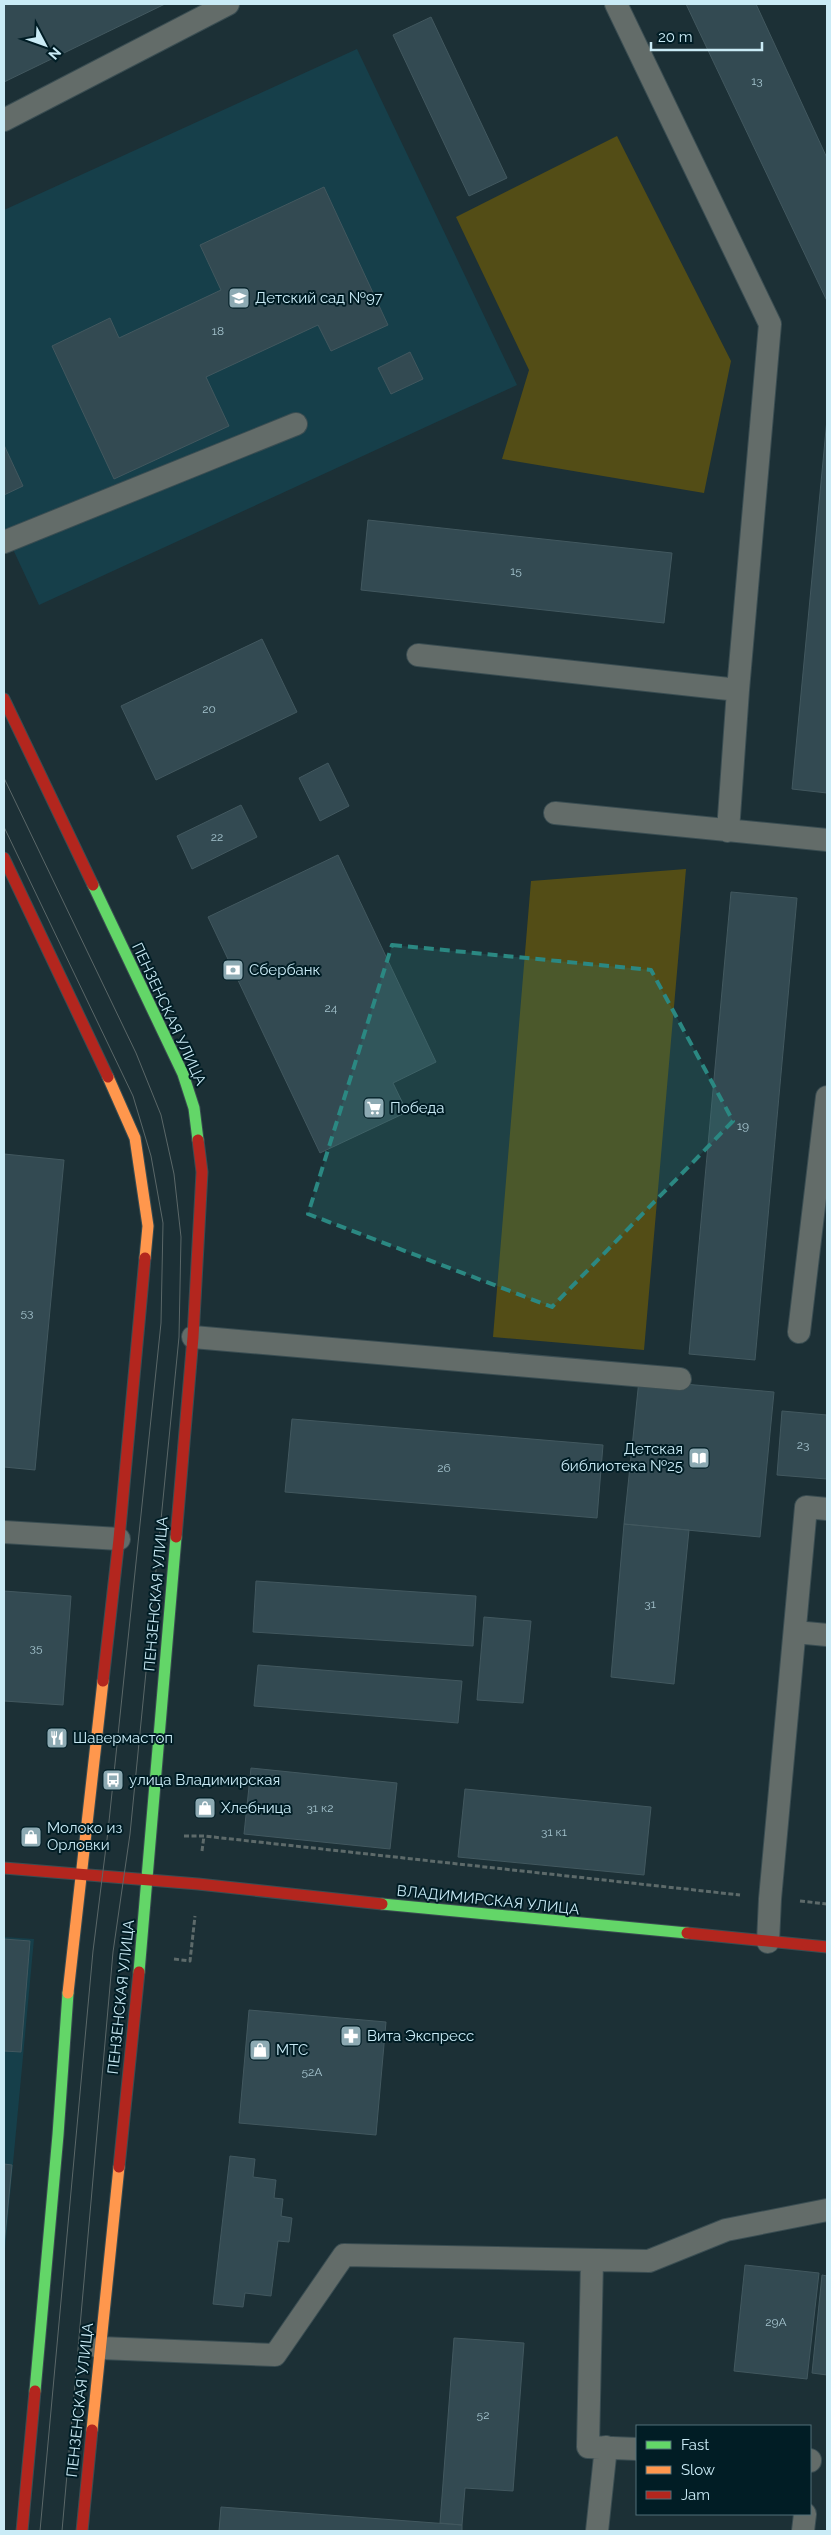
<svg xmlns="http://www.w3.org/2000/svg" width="831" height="2535" font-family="Raleway,sans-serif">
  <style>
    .built { fill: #163f4a }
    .green { fill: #534d16 }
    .building { fill: #334a52; stroke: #42585f }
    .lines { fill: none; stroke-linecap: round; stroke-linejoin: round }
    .lane-casing { stroke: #3a4d52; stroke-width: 24 }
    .fast-casing { stroke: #3a4d52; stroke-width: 13 }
    .slow-casing { stroke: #3a4d52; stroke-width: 13 }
    .jam-casing { stroke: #3a4d52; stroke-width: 13 }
    .path { stroke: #5d6a6a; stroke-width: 3; stroke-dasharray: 5 2.5; stroke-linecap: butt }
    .lane { stroke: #636c69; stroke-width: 22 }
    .fast { stroke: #63d668; stroke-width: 11 }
    .slow { stroke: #ff974d; stroke-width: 11 }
    .jam { stroke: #b3261e; stroke-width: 11 }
    .tram { stroke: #5a6768; stroke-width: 1 }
    .marked { fill: #2b8882; fill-opacity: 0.2; stroke: #2b8882; stroke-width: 4; stroke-dasharray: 10 6; stroke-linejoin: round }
    .labels { text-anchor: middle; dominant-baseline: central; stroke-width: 4; stroke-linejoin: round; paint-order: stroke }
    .number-label { font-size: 12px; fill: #a4c3cd }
    .poi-label { font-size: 15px; fill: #caebf6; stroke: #011d25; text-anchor: start }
    .street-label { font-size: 15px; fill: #caebf6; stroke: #011d25 }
  </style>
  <rect width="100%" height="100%" fill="#1c3036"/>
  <path class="built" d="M357,49L517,385L39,605L4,530V210Z
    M4,1937L34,1939L5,2249L4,2248Z"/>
  <path class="green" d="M617,136L731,361L704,493L502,459L529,370L456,217Z
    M686,869L644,1350L493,1337L531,881Z"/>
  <path class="building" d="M4,4H165L4,82Z
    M686,4H756L827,158V301Z
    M431,17L507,178L469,196L393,35Z
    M324,187L388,325L331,351L318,325L206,377L229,426L114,479L52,346L110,318L119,338L221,290L200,245Z
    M410,352L423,379L391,394L378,368Z
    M827,419V793L792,789Z
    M4,445L23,486L4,495Z
    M368,520L672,553L664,623L361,590Z
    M262,639L297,712L156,780L121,706Z
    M328,763L349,806L320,821L299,778Z
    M241,805L257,837L192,869L177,836Z
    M338,855L436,1062L393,1083L407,1112L320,1153L208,917Z
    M731,892L797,898L755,1360L689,1354Z
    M4,1154L64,1160L35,1470L4,1467Z
    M639,1380L774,1392L760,1537L624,1524Z
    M782,1411L827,1415V1479L777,1475Z
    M292,1419L603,1445L597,1518L285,1492Z
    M624,1524L689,1530L674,1684L611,1677Z
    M256,1581L476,1596L473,1646L253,1632Z
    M4,1591L71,1596L63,1705L4,1701Z
    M484,1617L531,1621L523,1703L477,1700Z
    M258,1665L462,1681L458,1723L254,1706Z
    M251,1768L397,1783L390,1849L244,1834Z
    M465,1789L651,1807L644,1875L458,1857Z
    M4,1939L30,1941L21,2052L4,2051Z
    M249,2010L386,2022L376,2135L239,2123Z
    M230,2156L255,2159L253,2177L276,2180L274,2198L283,2199L281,2216L292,2218L289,2242L278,2241L271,2296L245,2293L243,2307L213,2304Z
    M4,2164L12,2165L4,2246Z
    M745,2265L819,2273L807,2379L734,2371Z
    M822,2275L827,2276V2375L812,2373Z
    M454,2338L524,2343L513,2491L465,2488L462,2525L440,2523Z
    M221,2507L462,2525V2531H219Z"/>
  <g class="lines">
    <g class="lane-casing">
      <path id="lane" d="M616,4L770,324L738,690L728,831
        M4,120L228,4
        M4,542L296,424
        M418,655L738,690
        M555,813L827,840
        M799,1332L827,1097
        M193,1337L680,1379
        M4,1532L119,1539
        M795,1632L827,1635
        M768,1942L770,1899L806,1507L827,1509
        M592,2260L588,2447L637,2449
        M100,2348L275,2355L344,2255L649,2261L726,2230L827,2210
        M810,2460V2461
        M597,2531L606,2447
        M803,2531L805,2514"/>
    </g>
    <g class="fast-casing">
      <path id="fast" d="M93,885L183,1074L194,1108L198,1140
        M382,1904L687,1933
        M139,1972L176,1537
        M35,2391L58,2135L68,1993"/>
    </g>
    <g class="slow-casing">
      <path id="slow" d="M108,1077L135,1138L148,1226L145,1258
        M68,1993L103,1681
        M92,2430L119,2167"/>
    </g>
    <g class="jam-casing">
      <path id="jam" d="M4,699L93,885
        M4,858L108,1077
        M176,1537L193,1337L202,1172L198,1140
        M103,1681L119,1539L145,1258
        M4,1868L198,1884L382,1904
        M687,1933L827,1947
        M119,2167L139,1972
        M22,2531L35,2391
        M82,2531L92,2430"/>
    </g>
    <path class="path" d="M184,1836H204L740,1895
      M202,1851L204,1836
      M800,1901L827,1904
      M174,1959L190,1961L195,1916"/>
    <use href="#lane" class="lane"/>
    <use href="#fast" class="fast"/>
    <use href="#slow" class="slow"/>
    <use href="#jam" class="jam"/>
    <path class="tram" d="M4,778L136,1053L161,1115L174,1174L181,1237L179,1337L130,1834L113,1952L62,2531
      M4,827L133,1096L151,1156L163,1223L161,1323L108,1831L93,1951L40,2531"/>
  </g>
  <path class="marked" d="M392,945L651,970L733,1121L552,1307L308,1214Z"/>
  <defs>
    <g id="school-square" transform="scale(1.125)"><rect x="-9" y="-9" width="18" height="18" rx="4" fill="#8daab3" stroke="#011d25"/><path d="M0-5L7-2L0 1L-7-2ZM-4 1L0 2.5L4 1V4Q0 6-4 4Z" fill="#fff"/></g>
    <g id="bank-square" transform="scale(1.125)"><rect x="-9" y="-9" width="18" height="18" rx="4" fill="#8daab3" stroke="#011d25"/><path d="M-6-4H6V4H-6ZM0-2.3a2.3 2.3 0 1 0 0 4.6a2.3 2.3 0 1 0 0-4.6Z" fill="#fff"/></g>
    <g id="supermarket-square" transform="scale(1.125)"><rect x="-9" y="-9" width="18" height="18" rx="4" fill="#8daab3" stroke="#011d25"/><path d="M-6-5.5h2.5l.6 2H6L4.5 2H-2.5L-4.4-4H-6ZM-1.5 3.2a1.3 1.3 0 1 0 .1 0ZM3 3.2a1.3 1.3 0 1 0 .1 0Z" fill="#fff"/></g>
    <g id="library-square" transform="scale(1.125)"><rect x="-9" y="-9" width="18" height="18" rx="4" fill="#8daab3" stroke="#011d25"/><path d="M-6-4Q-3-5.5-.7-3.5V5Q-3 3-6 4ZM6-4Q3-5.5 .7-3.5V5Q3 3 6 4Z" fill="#fff"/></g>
    <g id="restaurant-square" transform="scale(1.125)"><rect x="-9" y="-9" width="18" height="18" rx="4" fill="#8daab3" stroke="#011d25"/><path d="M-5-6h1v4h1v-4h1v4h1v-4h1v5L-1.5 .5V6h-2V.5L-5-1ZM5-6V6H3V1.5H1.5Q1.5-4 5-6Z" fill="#fff"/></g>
    <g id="bus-square" transform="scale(1.125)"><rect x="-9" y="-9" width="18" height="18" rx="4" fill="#8daab3" stroke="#011d25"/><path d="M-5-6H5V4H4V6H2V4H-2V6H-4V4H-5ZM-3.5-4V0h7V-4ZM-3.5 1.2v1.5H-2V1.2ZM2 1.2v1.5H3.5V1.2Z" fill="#fff"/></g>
    <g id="shop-square" transform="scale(1.125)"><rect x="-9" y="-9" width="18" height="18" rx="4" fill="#8daab3" stroke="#011d25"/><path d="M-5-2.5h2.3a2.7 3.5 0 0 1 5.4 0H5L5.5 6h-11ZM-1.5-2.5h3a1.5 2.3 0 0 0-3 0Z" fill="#fff"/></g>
    <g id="pharmacy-square" transform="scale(1.125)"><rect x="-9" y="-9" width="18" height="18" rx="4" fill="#8daab3" stroke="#011d25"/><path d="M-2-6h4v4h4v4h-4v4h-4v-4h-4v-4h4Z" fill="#fff"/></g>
  </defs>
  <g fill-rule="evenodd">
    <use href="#school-square" x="239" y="298"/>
    <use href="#bank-square" x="233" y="970"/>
    <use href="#supermarket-square" x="374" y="1108"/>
    <use href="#library-square" x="699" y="1458"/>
    <use href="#restaurant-square" x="57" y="1738"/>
    <use href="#bus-square" x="113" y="1780"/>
    <use href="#shop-square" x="205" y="1808"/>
    <use href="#shop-square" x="31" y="1837"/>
    <use href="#pharmacy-square" x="351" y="2036"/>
    <use href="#shop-square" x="260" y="2050"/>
  </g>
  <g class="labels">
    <g class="number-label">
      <text x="757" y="81">13</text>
      <text x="218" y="331">18</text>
      <text x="516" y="571">15</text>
      <text x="209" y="709">20</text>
      <text x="217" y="837">22</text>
      <text x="331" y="1008">24</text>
      <text x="743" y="1126">19</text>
      <text x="27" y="1313">53</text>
      <text x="803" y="1445">23</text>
      <text x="444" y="1468">26</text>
      <text x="650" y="1604">31</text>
      <text x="36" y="1648">35</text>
      <text x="320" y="1808">31 к2</text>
      <text x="554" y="1832">31 к1</text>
      <text x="312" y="2072">52А</text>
      <text x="776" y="2322">29А</text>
      <text x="483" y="2415">52</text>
    </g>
    <g class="poi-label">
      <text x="255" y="298">Детский сад №97</text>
      <text x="249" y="970">Сбербанк</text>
      <text x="390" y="1108">Победа</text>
      <text x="683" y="1449" text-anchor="end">Детская<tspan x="683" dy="17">библиотека №25</tspan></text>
      <text x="73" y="1738">Шавермастоп</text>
      <text x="129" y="1780">улица Владимирская</text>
      <text x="221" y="1808">Хлебница</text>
      <text x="47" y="1828">Молоко из<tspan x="47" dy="17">Орловки</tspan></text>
      <text x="367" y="2036">Вита Экспресс</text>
      <text x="276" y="2050">МТС</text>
    </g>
    <g class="street-label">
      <text transform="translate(169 1014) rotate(65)">ПЕНЗЕНСКАЯ УЛИЦА</text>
      <text transform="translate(156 1594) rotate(-85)">ПЕНЗЕНСКАЯ УЛИЦА</text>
      <text transform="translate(488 1900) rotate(6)">ВЛАДИМИРСКАЯ УЛИЦА</text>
      <text transform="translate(121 1997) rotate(-84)">ПЕНЗЕНСКАЯ УЛИЦА</text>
      <text transform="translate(80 2400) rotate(-84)">ПЕНЗЕНСКАЯ УЛИЦА</text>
    </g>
  </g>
  <rect width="831" height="2535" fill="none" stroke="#caebf6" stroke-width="10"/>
  <rect x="636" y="2425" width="175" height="90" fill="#011d25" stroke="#516f79"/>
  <rect x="646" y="2441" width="25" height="8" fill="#63d668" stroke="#516f79"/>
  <text x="681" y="2450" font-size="15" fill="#caebf6">Fast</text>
  <rect x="646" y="2466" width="25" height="8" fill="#ff974d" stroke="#516f79"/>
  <text x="681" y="2475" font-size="15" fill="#caebf6">Slow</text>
  <rect x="646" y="2491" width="25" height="8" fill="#b3261e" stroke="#516f79"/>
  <text x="681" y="2500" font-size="15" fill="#caebf6">Jam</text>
  <g transform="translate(45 45) rotate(131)" stroke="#011d25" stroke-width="4" paint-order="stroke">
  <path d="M0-4L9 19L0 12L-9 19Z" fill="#caebf6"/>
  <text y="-8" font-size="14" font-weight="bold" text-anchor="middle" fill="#caebf6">N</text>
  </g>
  <path d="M651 42v8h111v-8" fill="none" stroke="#caebf6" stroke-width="2.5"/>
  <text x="658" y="42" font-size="15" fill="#caebf6" stroke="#011d25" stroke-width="4" paint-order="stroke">20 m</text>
</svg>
